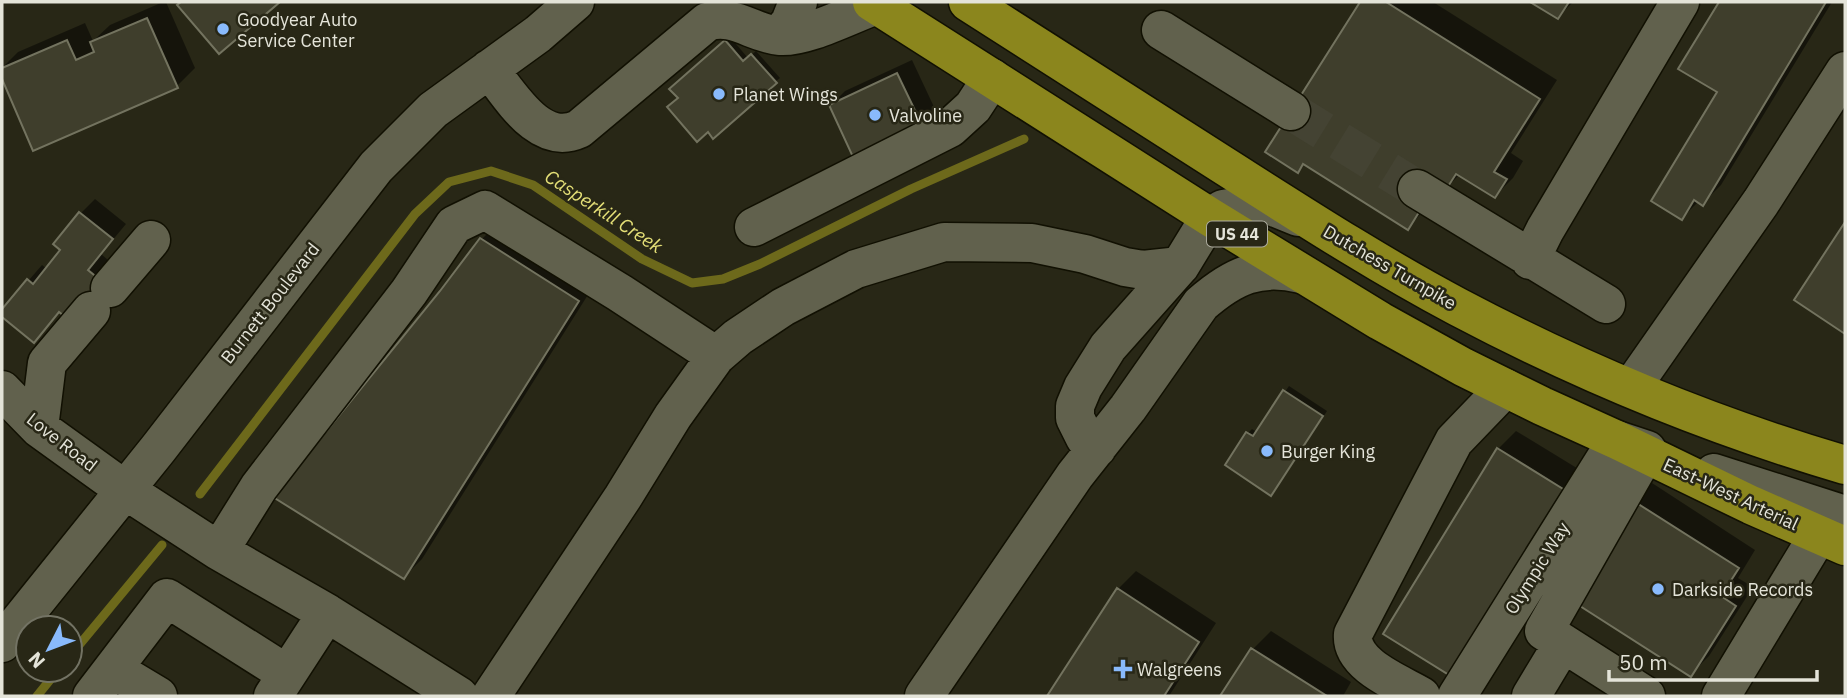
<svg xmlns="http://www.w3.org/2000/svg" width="1847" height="698" font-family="'IBM Plex Sans',sans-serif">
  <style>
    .shadow { fill: #0007 }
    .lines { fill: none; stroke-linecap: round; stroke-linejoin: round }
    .stream { stroke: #6d691b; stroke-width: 9 }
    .building { fill: #3f3e2c; stroke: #73735f; stroke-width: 2 }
    .minor-tunnel { stroke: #444333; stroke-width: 38; stroke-dasharray: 38 19; stroke-linecap: butt }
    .minor-casing { stroke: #111002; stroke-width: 41 }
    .highway-casing { stroke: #111002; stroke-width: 41 }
    .minor { stroke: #61614d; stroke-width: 38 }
    .highway { stroke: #8b861d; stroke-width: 38 }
    .poi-dot { fill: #89bafc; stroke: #282716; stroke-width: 2.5 }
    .labels { text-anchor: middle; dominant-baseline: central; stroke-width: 5; stroke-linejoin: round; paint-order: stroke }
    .shield { fill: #282716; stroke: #acab9e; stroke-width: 2 }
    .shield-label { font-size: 16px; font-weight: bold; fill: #e4e4d9 }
    .poi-label { font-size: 18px; fill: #e4e4d9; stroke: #282716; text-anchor: start }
    .street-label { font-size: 18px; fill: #e4e4d9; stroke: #282716 }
    .water-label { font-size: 19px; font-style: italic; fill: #e4df77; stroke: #282716 }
  </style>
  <rect width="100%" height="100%" fill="#282716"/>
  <path class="shadow" d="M163,2H166L195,68L177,86L34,149L2,75V68L18,52L85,23L93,41L110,25Z
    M1362,2H1433L1557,80L1511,153L1523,161L1513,178L1495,196L1460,174L1407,228L1305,163L1297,171L1267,152Z
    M1533,2H1573L1558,17Z
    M1721,2H1832L1721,185L1703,203L1699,201L1682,218L1719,91L1681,68Z
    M730,37L748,58L756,51L780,78L775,82L680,98L676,84Z
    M912,60L935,109L921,124L831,105L845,91Z
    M95,199L126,224L101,254L128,277L61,311L34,341L2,314V311L42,265L47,269L63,250L81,213Z
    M500,221L596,282L422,559L404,577L482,239Z
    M1845,225V332L1797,300Z
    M1289,386L1327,411L1276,489L1248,433L1252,429L1257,432Z
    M1516,431L1585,473L1472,658L1498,449Z
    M1652,483L1755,550L1738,578L1753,587L1709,656L1691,674L1634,501Z
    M1136,571L1216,623L1169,696H1049L1118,589Z
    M1271,631L1351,682L1343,696H1222L1253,649Z"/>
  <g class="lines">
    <path class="stream" d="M200,494L415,214L449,182L491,171L533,185L642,259L692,283L723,279L760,264L911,189L1024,139
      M70,656L162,545
      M37,696L58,670"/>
  </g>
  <path class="building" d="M181,2H280L219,54L177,5Z
    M1360,2H1386L1540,99L1494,172L1507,179L1495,198L1456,174L1440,199L1424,204L1408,230L1303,164L1298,173L1265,152Z
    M1530,2H1569L1558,19Z
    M1719,2H1826L1703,206L1694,200L1682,220L1651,201L1717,92L1678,69Z
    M147,18L178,88L33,151L2,79V68L67,40L76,60L94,52L90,42Z
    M725,40L743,61L751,54L777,83L713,139L708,132L697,142L667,107L678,98L669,89Z
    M897,73L922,125L853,157L829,105Z
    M79,212L113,239L88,270L115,292L76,326L59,312L34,343L2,317V309L27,279L33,284L60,250L53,244Z
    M1845,222V334L1794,300Z
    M480,238L579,301L404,579L273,497L440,291Z
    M1283,390L1323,416L1271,496L1225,465L1246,432L1253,436Z
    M1497,448L1568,492L1454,678L1383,634Z
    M1632,500L1739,568L1721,596L1736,606L1691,677L1569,599Z
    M1117,588L1199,642L1164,696H1047Z
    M1251,648L1327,696H1220Z"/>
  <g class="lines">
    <path class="minor-tunnel" d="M1291,111L1417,189"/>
    <g class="minor-casing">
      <path id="minor" d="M1161,30L1291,111
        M779,36L790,22L798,2
        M489,69C511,96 539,147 579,129L707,22C733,13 754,34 780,36C806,38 851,14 877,5
        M1417,189L1606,304
        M754,227L950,128L973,107L992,78
        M1530,260L1545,230L1680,2
        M110,288L151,240
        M1631,388L1761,202L1845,71
        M2,390L39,428L125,490L219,551L327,613L459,696
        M39,428L47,363L91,311
        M1097,448L1085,438L1075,418V406L1083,387L1108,347L1180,266L1210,217L1223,209L1254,204L1271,206L1298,217
        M1645,454L1544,631L1646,696
        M1714,473L1845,515
        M219,551L259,487L409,292L454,225L485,210L620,293L716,356
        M2,643L158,449L376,167L433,110L538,34L575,2
        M113,669L158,696
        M92,696L167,598L287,674
        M273,696L327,613
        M491,696L623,497L673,416L716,356L738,337L783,307L856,269L944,242L1032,243L1085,254L1125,267L1143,270L1180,266
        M924,696L1075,475L1128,408L1201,304C1233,276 1259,264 1301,274
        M1421,696C1399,683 1350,665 1353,634L1454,441L1505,388
        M1457,696L1617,440L1647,450
        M1531,696L1563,643
        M1721,696L1819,534"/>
    </g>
    <g class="highway-casing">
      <path id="highway" d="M872,2L1210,217L1380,321L1463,367L1542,406L1617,440L1751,505L1845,546
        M968,2C1053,56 1138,110 1223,165C1300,214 1377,264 1458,307C1581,372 1712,426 1845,465"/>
    </g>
    <use href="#minor" class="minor"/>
    <use href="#highway" class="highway"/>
  </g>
  <g class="poi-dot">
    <circle cx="223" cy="29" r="7"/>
    <circle cx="719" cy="94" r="7"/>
    <circle cx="875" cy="115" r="7"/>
    <circle cx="1267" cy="451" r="7"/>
    <circle cx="1658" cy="589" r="7"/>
    <path d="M1119.5 658.5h7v7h7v7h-7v7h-7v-7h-7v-7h7z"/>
  </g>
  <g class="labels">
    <rect class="shield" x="1207" y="221.5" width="60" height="25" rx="5"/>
    <g class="shield-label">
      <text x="1237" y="234">US 44</text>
    </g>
    <g class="poi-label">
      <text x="237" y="19">Goodyear Auto<tspan x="237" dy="21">Service Center</tspan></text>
      <text x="733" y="94">Planet Wings</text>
      <text x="889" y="115">Valvoline</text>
      <text x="1281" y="451">Burger King</text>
      <text x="1672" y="589">Darkside Records</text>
      <text x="1137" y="669">Walgreens</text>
    </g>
    <g class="street-label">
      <text transform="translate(1390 267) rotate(30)">Dutchess Turnpike</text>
      <text transform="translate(270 303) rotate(-52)">Burnett Boulevard</text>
      <text transform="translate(62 442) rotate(38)">Love Road</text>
      <text transform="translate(1731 494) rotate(25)">East-West Arterial</text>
      <text transform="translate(1537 568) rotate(-58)">Olympic Way</text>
    </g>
    <g class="water-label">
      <text transform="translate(604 211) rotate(33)">Casperkill Creek</text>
    </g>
  </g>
  <rect width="1847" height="698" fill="none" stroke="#e4e4d9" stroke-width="7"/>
  <g transform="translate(49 649) rotate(228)"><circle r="33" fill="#282716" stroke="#737364" stroke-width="2"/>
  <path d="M0-5L12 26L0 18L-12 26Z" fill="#89bafc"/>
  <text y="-10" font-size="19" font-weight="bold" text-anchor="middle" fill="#e4e4d9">N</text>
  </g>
  <path d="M1609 670v10h208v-10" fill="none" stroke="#e4e4d9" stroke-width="3.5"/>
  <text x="1619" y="670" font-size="21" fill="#e4e4d9" stroke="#282716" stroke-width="5" paint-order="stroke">50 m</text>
</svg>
